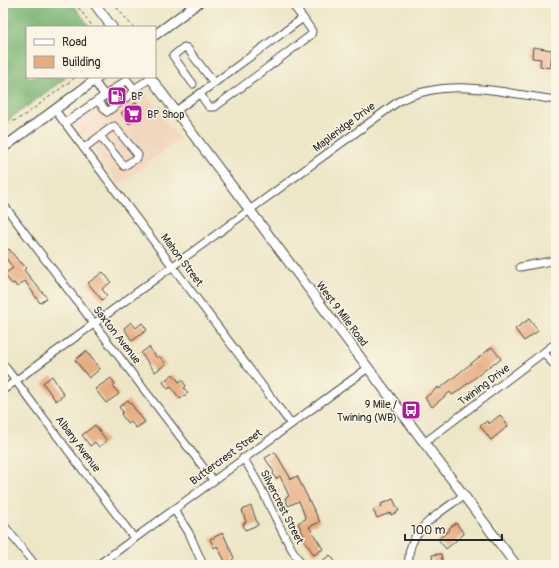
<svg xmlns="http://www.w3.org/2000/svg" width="559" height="568" font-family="Pangolin,sans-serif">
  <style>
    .built { fill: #f1d5bd }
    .forest { fill: #7ab574; stroke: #527050 }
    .building { fill: #e7ad82 }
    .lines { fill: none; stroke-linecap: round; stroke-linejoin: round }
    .minor-casing { stroke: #484742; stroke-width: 9 }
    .major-casing { stroke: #484742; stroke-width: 11 }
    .path { stroke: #484742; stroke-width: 1; stroke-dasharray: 3 3; stroke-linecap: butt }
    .minor { stroke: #fff; stroke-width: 7 }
    .major { stroke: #fff; stroke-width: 9 }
    .labels { text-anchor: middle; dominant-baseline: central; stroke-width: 3; stroke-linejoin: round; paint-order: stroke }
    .poi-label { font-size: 11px; fill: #2b2b2b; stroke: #fcf5e5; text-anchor: start }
    .street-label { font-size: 11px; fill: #2b2b2b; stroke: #fcf5e5 }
  </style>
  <rect width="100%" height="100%" fill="#fcf5e5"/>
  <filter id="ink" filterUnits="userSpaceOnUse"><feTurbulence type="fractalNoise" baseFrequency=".025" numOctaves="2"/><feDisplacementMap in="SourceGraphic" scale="8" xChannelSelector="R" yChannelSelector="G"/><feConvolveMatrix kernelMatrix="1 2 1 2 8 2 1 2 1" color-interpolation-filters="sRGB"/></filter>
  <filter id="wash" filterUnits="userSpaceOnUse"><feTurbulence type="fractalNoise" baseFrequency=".012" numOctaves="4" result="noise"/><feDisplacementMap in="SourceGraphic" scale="16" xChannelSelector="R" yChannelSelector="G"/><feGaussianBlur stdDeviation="0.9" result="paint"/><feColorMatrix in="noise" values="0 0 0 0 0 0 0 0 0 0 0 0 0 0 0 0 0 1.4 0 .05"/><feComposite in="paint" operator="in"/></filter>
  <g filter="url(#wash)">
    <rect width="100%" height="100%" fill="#ede6c7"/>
    <path class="built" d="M122,77H133L179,139L119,185L69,118Z"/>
    <path class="forest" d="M3,3H72L90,27H27V77H67L3,124Z"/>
    <g id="blocks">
      <path class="building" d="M533,47L552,50L550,68L540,66L541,59L532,58Z
        M126,87L128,90L108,105L105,101Z
        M136,103L144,113L129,124L121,113Z
        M9,249L20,263L21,262L26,268L24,270L47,298L40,303L25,281L17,287L14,283L12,284L4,274L13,268L3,254Z
        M103,272L111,282L102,289L107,296L102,300L88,283Z
        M529,319L538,331L524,341L515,329Z
        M131,322L136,328L142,323L147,330L132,341L124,328Z
        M149,347L157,358L159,356L166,364L155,372L141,353Z
        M492,347L501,359L496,363L495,362L457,392L452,395L450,392L432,407L425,398L438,387L439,389Z
        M86,351L100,369L89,378L75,360Z
        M173,374L179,382L182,380L186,386L184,388L188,393L180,399L171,387L168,389L163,382Z
        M52,376L64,395L56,401L43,383Z
        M111,378L115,384L113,386L119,394L106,403L95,389Z
        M128,400L145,422L136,428L131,422L128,424L121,414L123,412L119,407Z
        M500,415L508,426L491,440L480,426L487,421L489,424Z
        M95,425L107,441L99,447L95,442L90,446L82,435Z
        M275,452L291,479L297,476L320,522L309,527L323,549L314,555L302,537L304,536L298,523L306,519L299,501L288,506L285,498L289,496L280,476L276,479L273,474L274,472L265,458Z
        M393,499L399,511L391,515L390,513L377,518L373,510L382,506L381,504Z
        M251,506L258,525L245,530L243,524L246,522L242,510Z
        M456,523L464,534L446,549L438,539L450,530L449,528Z
        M223,533L234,558L232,560L235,565H227L217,546L214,548L210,539Z
        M441,554L443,565H433L432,555Z
        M330,555L338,565H325L322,561Z"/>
    </g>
  </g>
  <g filter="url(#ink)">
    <use href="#blocks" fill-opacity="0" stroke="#484742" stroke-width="1"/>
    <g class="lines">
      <g class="minor-casing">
        <path id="minor" d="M94,81L105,96
          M193,84L173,56L184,47L187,48L214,83
          M200,94L209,107H215L311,35L312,31L303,18
          M98,101L107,112L134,92V89
          M55,110L291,424
          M176,111L303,18L291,3
          M65,123L127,80L134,89L151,78
          M84,148L112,127L114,126L138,155L137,158L124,166L100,136
          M3,204L213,480
          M520,267L556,260
          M544,353L556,367
          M3,364L134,538
          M3,390L399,101C448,76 504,93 556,100
          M424,443L556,343
          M243,458C267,492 278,532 302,565
          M174,509L189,533L203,565
          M3,524L35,565
          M98,565L368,368
          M409,565C405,530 439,514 464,495"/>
      </g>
      <g class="major-casing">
        <path id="major" d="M94,3L112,27
          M155,35L198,3
          M150,77L516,565
          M3,148L99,77"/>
      </g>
      <path class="path" d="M75,3L93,27
        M113,3L133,27
        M3,127L25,115L76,77"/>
      <use href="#minor" class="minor"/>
      <use href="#major" class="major"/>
    </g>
  </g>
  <defs>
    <g id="fuel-square" transform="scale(1)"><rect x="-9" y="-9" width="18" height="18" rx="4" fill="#b5179e" stroke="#fcf5e5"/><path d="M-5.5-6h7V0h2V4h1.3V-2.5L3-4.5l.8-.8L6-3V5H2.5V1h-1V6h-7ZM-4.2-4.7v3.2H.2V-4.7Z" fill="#fff"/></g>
    <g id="supermarket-square" transform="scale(1)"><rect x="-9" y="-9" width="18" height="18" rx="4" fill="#b5179e" stroke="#fcf5e5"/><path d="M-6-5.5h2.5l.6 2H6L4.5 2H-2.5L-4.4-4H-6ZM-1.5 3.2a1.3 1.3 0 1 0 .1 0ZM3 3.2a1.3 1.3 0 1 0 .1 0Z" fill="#fff"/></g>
    <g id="bus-square" transform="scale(1)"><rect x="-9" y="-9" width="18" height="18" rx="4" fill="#b5179e" stroke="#fcf5e5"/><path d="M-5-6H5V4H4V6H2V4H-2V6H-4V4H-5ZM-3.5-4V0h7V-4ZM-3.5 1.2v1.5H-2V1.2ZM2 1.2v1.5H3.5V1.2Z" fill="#fff"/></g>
  </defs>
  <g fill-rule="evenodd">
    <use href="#fuel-square" x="117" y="96"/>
    <use href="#supermarket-square" x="133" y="114"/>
    <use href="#bus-square" x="411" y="410"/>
  </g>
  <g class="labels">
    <g class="poi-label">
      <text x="131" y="96">BP</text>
      <text x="147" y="114">BP Shop</text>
      <text x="397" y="404" text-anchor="end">9 Mile /<tspan x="397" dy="13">Twining (WB)</tspan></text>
    </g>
    <g class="street-label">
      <text transform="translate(344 127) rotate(-37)">Mapleridge Drive</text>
      <text transform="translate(182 260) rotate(53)">Mahon Street</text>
      <text transform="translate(342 314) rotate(53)">West 9 Mile Road</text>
      <text transform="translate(117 335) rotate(52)">Saxton Avenue</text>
      <text transform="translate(484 385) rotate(-37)">Twining Drive</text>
      <text transform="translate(78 444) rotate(53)">Albany Avenue</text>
      <text transform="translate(226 457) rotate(-36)">Buttercrest Street</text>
      <text transform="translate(282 507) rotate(63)">Silvercrest Street</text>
    </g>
  </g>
  <rect width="559" height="568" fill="none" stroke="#fcf5e5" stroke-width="16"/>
  <rect x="26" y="26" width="130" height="52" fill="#fcf5e5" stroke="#a8a49b"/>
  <rect x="34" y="39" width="20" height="6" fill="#ffffff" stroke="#a8a49b"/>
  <text x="62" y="46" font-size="12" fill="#2b2b2b">Road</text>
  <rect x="34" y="56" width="20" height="12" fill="#e7ad82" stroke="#a8a49b"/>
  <text x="62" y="66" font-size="12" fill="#2b2b2b">Building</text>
  <path d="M405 534v6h97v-6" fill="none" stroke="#2b2b2b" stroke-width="2"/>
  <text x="411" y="534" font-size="12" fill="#2b2b2b" stroke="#fcf5e5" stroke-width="3" paint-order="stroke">100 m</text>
</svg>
